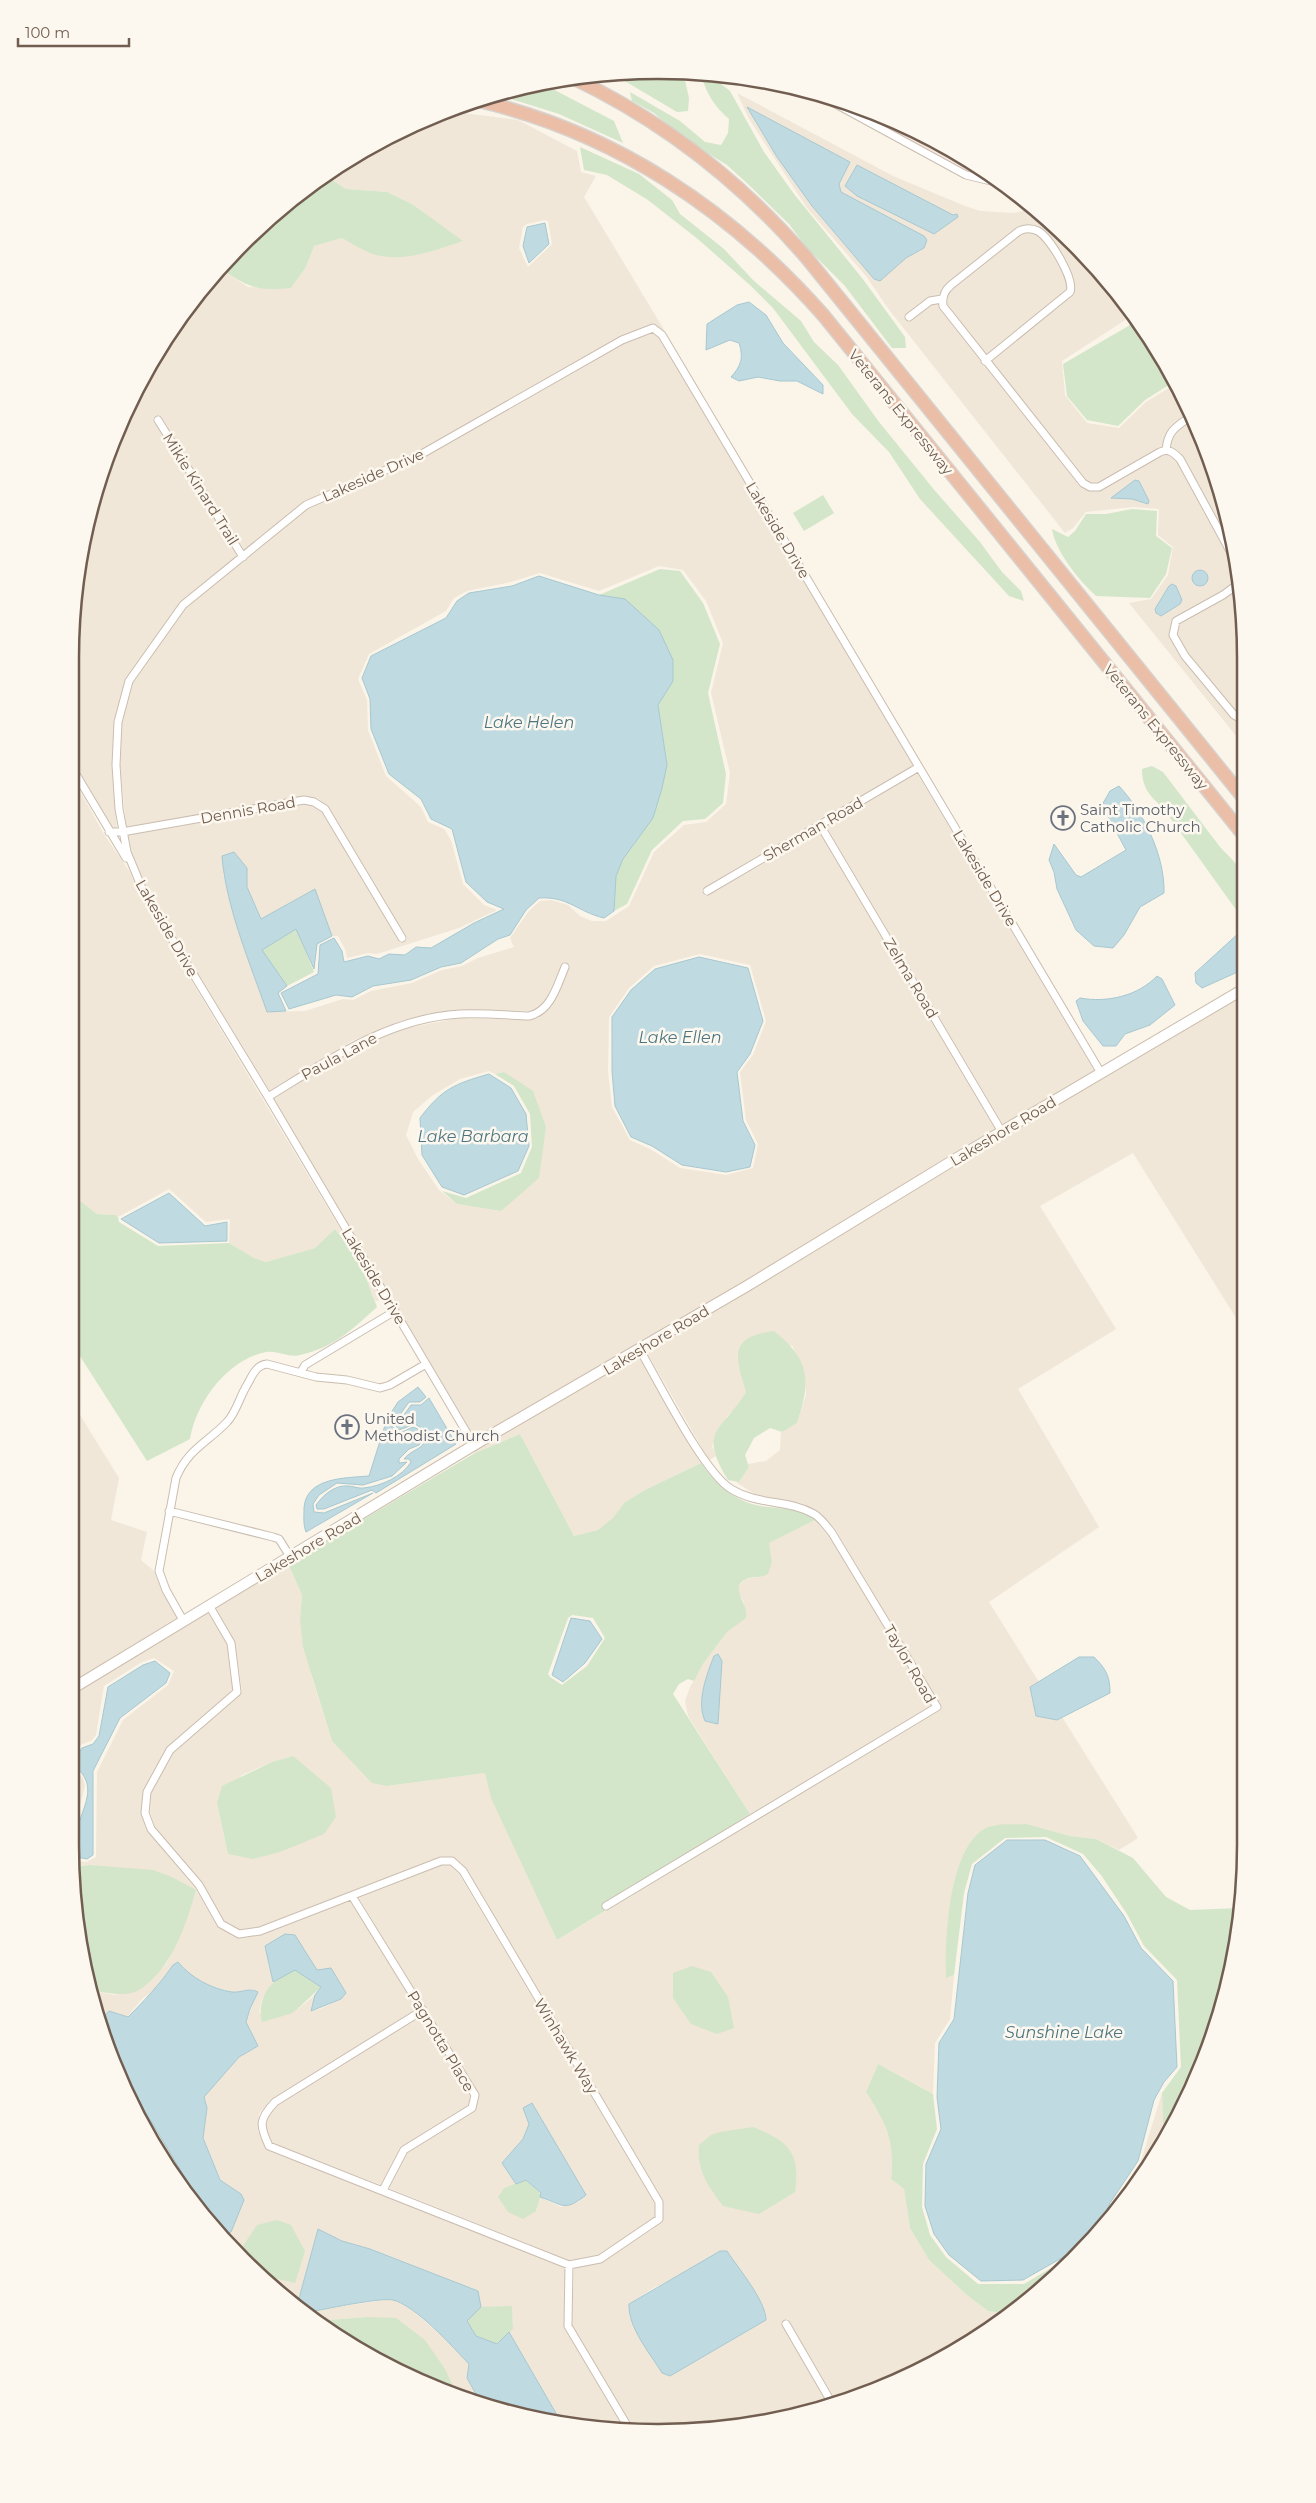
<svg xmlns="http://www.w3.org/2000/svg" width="1316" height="2503" font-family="Montserrat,sans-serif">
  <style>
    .residential { fill: #f0e7d8; fill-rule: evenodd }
    .commercial { fill: #f8e8de }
    .green { fill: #d3e6c9; fill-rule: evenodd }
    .water { fill: #c0dae1; stroke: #a7c8d1 }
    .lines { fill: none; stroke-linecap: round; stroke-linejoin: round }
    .street-casing { stroke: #cabdb0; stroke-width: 9 }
    .secondary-casing { stroke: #ccbeae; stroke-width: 12 }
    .highway-casing { stroke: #d7d2ce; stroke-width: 15 }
    .street { stroke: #fff; stroke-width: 7 }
    .secondary { stroke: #fff; stroke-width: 10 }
    .highway { stroke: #ebbea8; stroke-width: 12 }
    .labels { text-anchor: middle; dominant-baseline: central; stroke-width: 5; stroke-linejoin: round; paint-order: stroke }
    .street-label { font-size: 15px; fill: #715e50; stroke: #fdf8ef }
    .worship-label { font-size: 15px; fill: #5b616d; stroke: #fdf8ef; text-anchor: start }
    .water-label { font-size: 16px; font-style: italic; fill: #4c7581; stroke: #fdf8ef }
    .rim { fill: none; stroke: #715e50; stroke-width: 2.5 }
  </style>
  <rect width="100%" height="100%" fill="#faf4e9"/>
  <path class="residential" d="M737,93L893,176L965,206L980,211L1015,213L1034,208L1045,216L1125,300L1133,315L1062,361L1065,395L1087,423L1119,428L1146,402L1174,385L1201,433L1241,581V742L1129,603L1151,599L1168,575L1173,547L1158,535L1159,509L1133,507L1086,512L1073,528L1065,533L890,311L866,276L807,208L749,119Z
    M448,111L518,120L577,151L581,172L596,176L584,197L666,333L652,325L621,337L419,451L305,501L245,551L160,415L153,419L238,557L180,603L125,680L114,722L112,766L117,828H112L71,758V620L90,506L131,398L192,300L221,269L248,287L291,288L306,267L314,246L342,238L369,252L462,242L412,204L387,192L346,189L326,176L364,149ZM544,220L548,221L552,244L528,267L519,248L523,227L527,224Z
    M652,333L659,338L914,766L701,890L705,896L818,830L996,1131L745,1283L476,1440L273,1098L356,1048L402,1029L459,1018L528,1020L538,1018L552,1006L570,965L563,963L545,1003L536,1011L459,1010L401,1021L352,1041L270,1091L148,891L131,850L127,835L304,804L312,805L322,812L400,943L407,938L329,807L317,798L304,796L126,827L120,765L122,722L133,682L186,607L308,508L422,458L624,344ZM659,566L683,570L706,601L723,643L711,693L730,773L726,804L706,822L684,825L654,852L629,906L606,921H592L580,916L568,905L551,900L540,901L528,912L510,938L514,947L478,958L462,966L442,970L412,983L371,991L353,1000L343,999L305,1011L267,1012L223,874L247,868V887L261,919L315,889L332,936H338L345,949L347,958L368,953L377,954L459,928L497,910L484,905L463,884L451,840L444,829L428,822L421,807L386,776L368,730L367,700L358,679L369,654L446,611L454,598L467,591L511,582L540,573L599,591ZM700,954L750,965L766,1021L753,1055L740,1072L746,1120L758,1144L753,1168L726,1175L680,1168L650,1149L630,1140L612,1107L608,1071L609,1017L629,988L654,966ZM489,1071L495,1074L504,1072L546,1127L501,1211L457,1204L439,1190L418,1159L406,1135L413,1112L433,1095L460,1079Z
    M917,773L1095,1072L1004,1126L826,826Z
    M71,775L105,836L130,872L140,895L383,1300L375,1301L359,1261L335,1229L315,1248L266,1262L254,1258L229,1243L230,1219L206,1222L169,1189L118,1217L114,1215L97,1214L71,1194Z
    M1242,994L1243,1329L1133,1153L1040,1206L1116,1329L1018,1389L1099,1527L989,1602L1039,1682L1030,1688L1056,1720L1062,1717L1138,1838L1119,1850L1096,1839L1070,1836L1027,1824L958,1869L947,1978L954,1975L950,2019L935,2043L933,2094L878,2064L866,2092L881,2116L889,2136L893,2154L891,2179L904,2189L910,2228L929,2260L968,2296L988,2311L1009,2314L984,2334L883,2388L838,2404L788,2319L781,2323L829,2406L819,2410L818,2406L815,2407L809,2406L795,2409L773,2419L697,2432H636L572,2325L574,2268L602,2262L652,2230L663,2218V2200L467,1869L455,1858L440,1857L259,1927L240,1930L224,1921L202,1883L155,1827L150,1812L151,1792L174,1752L242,1691L235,1642L216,1608L288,1565L302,1595L300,1619L313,1681L332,1741L387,1786L485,1773L492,1799L557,1940L939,1711L940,1705L836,1530L819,1512L802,1504L759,1497L736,1482H739L749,1467L748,1464L766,1461L780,1450L781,1432L797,1423L806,1395L805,1372L792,1345L746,1392L737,1407L727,1416L712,1446L716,1456L709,1460L646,1351ZM293,1756L299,1842L280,1852L228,1854L217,1803L242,1775L272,1762ZM727,2251L766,2313V2320L670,2376L662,2373L637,2332L629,2314V2304L652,2289Z
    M638,1355L701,1463L645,1490L625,1502L613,1519L598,1530L574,1536L520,1434L475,1453L473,1450Z
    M70,1399L119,1478L111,1520L147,1532L141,1560L154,1571L162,1592L179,1621L70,1685Z
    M815,1520L829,1536L931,1706L750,1814L688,1716L685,1701L690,1687L703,1664L727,1632L733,1627L744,1602L738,1592L739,1586L745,1579L764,1576L772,1562L768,1543ZM722,1661L719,1689L702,1704L708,1672Z
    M208,1613L227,1644L233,1691L167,1748L143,1792L141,1813L147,1830L195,1888L217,1926L236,1937L261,1935L350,1901L418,2009L272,2099L259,2114L258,2131L265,2148L565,2268L564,2328L626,2432L561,2422L509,2332L513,2329L512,2307H481L477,2291L370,2249L342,2241L328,2234L307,2276L298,2302L305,2312L391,2299L407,2306L448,2341L469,2364L467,2378L482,2405L458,2397L368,2317L315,2321L270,2287L220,2233L223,2235L240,2194L220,2180L203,2138L207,2108L204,2097L239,2057L257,2047L246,2022L258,1992L253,1989L233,1992L208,1985L173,1965L153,1991L142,1999L127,2017L118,2013V2057L122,2073L216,2229L199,2211L133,2105L101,2034L89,1990L115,1995L138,1990L166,1964L176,1944L108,1868L91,1865H72L71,1860L86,1862L96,1857L97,1772L123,1720L168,1685L174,1671L154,1658L142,1662L104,1686L96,1735L91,1741L80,1745L74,1757L73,1768L83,1778L85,1786L76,1821L70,1824V1694ZM268,1963L317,1970L346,1993L341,1999L320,2009L311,2011L315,1995L293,2013H259L262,1999L273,1982Z
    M441,1865H450L459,1874L655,2204V2217L598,2255L570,2261L389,2188L407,2153L474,2111L479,2095L359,1898ZM529,2124L574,2177L586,2195L578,2202L561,2207L540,2197L536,2211L504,2188L516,2184L502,2163L523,2139Z
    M422,2016L470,2096L468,2106L402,2147L381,2185L272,2143L266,2129L267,2116L278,2104Z
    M1162,2093L1163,2122L1168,2134L1125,2203L1116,2202L1141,2161Z"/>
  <path class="commercial" d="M898,123L918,131L989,178L965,172L886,130Z"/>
  <path class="green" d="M683,72L689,98L688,111L677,112L613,74Z
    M701,74L715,79L730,91L764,152L794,194L862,278L905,337L906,348H892L845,286L807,248L789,224L749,185L727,165L681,137L654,113L632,101L630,92L680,121L705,142L721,145L728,133L729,119C714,106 706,93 701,74Z
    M543,84L614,121L623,143L559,114L498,95Z
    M580,147L639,174L672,200L680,214L724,249L753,280L801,321L814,342L838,365L879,422L936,492L980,542L1002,572L1021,591L1024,601L1009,596L920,499L889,452L852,414L773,308L751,286L699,240L648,200L607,175L584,170Z
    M326,176L346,189L387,192L412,204L463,241C432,251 402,264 370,253C361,249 351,243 342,238L314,246L306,267L291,288C256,291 250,288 221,269L271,216Z
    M1137,321L1172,383L1145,400L1118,426L1087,420L1067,396L1063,364Z
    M823,495L834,513L804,531L793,513Z
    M1132,509L1157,511L1156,536L1172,548L1166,574L1150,598L1096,596C1079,580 1056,553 1052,529L1068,537L1075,531L1086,514H1106Z
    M660,569L680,571L703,603L720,644L708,693L726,774L723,803L705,819L683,821L652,850L627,904L614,911L616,876L623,859L653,818L662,788L667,765L658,704L673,681L599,595Z
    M1152,766L1163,772L1220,847L1242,870V918L1163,808C1150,796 1142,788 1142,769Z
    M296,928L314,972L287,986L261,950Z
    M504,1072L533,1091L546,1127L539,1178L501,1211L457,1204L442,1191L466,1198L521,1173L532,1147L530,1114L514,1086L495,1074Z
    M71,1194L97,1214L115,1215L118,1217L119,1222L158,1246L229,1243L254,1258L266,1262L315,1248L335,1229L359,1260L377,1307C353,1329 333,1348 300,1355C290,1358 277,1350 266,1352C228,1359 196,1402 190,1439L147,1461L71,1342Z
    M774,1331C811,1361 811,1380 797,1423L782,1432L770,1428L754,1438L745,1455L749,1467L739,1482L728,1480C697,1429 722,1432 746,1392C736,1357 727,1337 774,1331Z
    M520,1434L574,1536L598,1530L613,1518L625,1502L645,1490L701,1463C713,1481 731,1498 752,1504C772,1510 799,1505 815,1520L769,1543L772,1562L768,1574C761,1579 751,1575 744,1580C730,1590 749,1604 746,1618L727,1632L703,1664L694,1681L688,1679L679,1684L673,1694L750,1814L737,1822L740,1828L755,1820L557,1940L491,1798L485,1773L387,1786L372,1783L332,1741L303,1647L300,1619L302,1595L288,1564L475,1453ZM572,1615L593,1618L605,1638L587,1666L562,1685L550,1677L548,1674L568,1618Z
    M293,1756L331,1788L336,1817L324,1834L280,1852L253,1859L228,1854L217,1803L222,1786L272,1762Z
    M1027,1824L1070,1836L1096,1839L1133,1858L1166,1897L1190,1910L1241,1908L1226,1997L1185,2105L1168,2134L1163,2122L1162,2093L1181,2067L1177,1980L1144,1946L1127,1914L1101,1875L1083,1854L1046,1837L1005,1838L972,1864L964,1893L954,1975L946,1978C945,1939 948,1857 981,1831C993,1822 1013,1825 1027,1824Z
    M90,1865L153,1870L172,1877L196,1890C186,1925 172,1969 139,1990C125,1998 104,1992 89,1990L81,1959L73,1876L77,1866Z
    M692,1966L711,1972L728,1997L734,2028L717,2034L691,2024L673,1998V1973Z
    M295,1970L321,1987L293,2013L262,2022C258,2009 263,1991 274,1982C279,1977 288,1974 295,1970Z
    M878,2064L933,2094L937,2129L923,2164L922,2207L930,2235L946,2257L978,2284H1024L1085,2248L1074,2261L1009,2314L988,2311L968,2296L929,2260L910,2228L904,2189L891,2179C895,2140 887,2125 866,2092Z
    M753,2127C788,2141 801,2152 795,2192L759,2214L723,2206C708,2185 697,2172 699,2145L711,2135L720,2132Z
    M526,2180L541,2194L536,2211L523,2219L508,2212L498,2197L504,2188Z
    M277,2220L291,2225L305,2251L295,2283L274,2278L251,2266L243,2246L257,2225Z
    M512,2306L513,2329L497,2344L476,2336L467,2321L481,2307Z
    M368,2317L396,2318L425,2340L445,2369L458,2397C414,2382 351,2349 315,2321Z"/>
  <path class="water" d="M747,107L850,162L839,184L841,192L924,236L927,240L924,248L906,258L880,281L874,279L812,206L777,157Z
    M857,165L953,215L957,214L958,217L934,234L857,196L845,186Z
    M545,223L549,244L529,263L523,246L527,227Z
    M749,302L766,315L783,343L823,385V394L797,381H780L758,377L739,381L731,377C741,366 744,358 739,343L730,340L706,350L707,324L737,305Z
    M1135,480L1139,481L1149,501L1148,504L1132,499L1111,498Z
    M1192 578a8 8 0 1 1 16 0a8 8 0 1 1-16 0Z
    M539,576L599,595L625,599L659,630L673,660V681L658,705L667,765L662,788L653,818L623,859L616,876L614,911L604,918C578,912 568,896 539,898L526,910L510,935L498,939L461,963L441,967L411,980L373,986L352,997L336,995L289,1009L281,993L318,974L320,945L334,938L342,951L344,962L368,956L379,959L389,954L405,955L416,947L431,948L474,923L504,909L487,902L466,882L452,829L431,819L421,799L389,774L371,729L370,699L362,678L371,656L446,618L457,601L469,593L512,586Z
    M1172,584L1176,586L1182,600L1180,604L1161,616L1156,613L1155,609L1169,586Z
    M1119,786C1144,813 1165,856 1164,893L1140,907L1124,935L1113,948L1094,946L1076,930L1057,889L1054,872L1049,860L1054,844L1076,875L1081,877L1126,850L1102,805L1110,791Z
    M234,852L247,868V887L261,919L315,889L332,936L317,944L314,969L296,929L262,950L287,986L278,993L286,1011L267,1012C250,963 226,907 222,856Z
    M1241,931L1242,970L1202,988L1196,983L1195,973Z
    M699,957L748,968L763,1021L750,1054L737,1072L743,1121L755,1145L750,1167L726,1172L682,1165L652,1146L631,1137L615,1106L612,1071V1017L631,990L655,969Z
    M1157,976L1162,979L1175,1005L1150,1025L1125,1034L1116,1046H1103L1083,1021L1076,1001L1080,998C1107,1003 1138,996 1157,976Z
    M489,1074L511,1088L526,1114L529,1146L518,1171L464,1195L442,1187L422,1155L420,1118C442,1089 454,1084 489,1074Z
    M169,1193L205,1226L227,1222V1241L159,1243L121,1219Z
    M418,1387L426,1397L420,1402H409L392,1426L398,1434L413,1427L422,1431L423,1440L419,1445L409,1449L399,1459V1463L407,1462L392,1476L363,1485L337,1483L319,1495L313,1504L314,1512L324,1513L373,1493L306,1532C303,1524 304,1517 304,1508C306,1477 346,1478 369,1476L387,1419L398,1402Z
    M429,1398L456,1444L376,1493L372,1490L324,1509H317L316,1505C324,1494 335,1485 348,1486C353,1486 359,1489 364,1488C381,1486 402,1477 411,1462L409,1459H404C415,1446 427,1451 426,1431L415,1424L399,1430L396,1426L411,1405H421Z
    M571,1618L590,1621L602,1639L585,1663L563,1682L552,1675Z
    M718,1654L722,1661L718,1724L705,1721C696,1702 707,1674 714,1656Z
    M1079,1657H1094C1106,1669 1110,1676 1110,1693L1057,1720L1036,1716L1030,1687Z
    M155,1661L170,1673L166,1683L120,1718L93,1771V1855L87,1859L71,1856L70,1827L79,1823C86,1801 96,1785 76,1767L77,1756L82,1748L93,1744L99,1736L108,1687L143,1665Z
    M1007,1840H1045L1080,1856L1124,1916L1141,1948L1173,1981L1177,2067L1164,2082L1154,2100L1138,2161L1110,2203L1093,2237L1081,2247L1023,2280L981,2281L949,2255L934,2234L925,2206L926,2164L941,2129L937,2097L939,2043L954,2019L968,1893L975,1865Z
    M285,1934L295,1935L317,1970L331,1968L346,1993L341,1999L311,2011L315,1995L321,1987L295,1970L273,1982L265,1946Z
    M178,1962C191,1978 212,1989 232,1992C242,1993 249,1987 258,1992L250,2009L246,2022L258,2046L239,2057L204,2097L207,2108L203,2138L220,2180L241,2194L244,2200L231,2232L222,2235L216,2229L122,2073L105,2016L109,2011L128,2017C144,2001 160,1984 173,1965Z
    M532,2103L586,2195C563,2213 563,2204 540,2197L541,2193L526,2180L516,2184L502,2163L523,2139L529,2124L523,2108Z
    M318,2229L342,2241L370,2249L478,2291L481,2307L467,2321L476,2336L497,2344L509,2332L561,2422L506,2413L482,2405L467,2378L469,2364C453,2347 415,2305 393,2300C382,2297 320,2310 305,2313L298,2302Z
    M720,2251H727C738,2268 766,2301 766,2320L670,2376L662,2373C650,2353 628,2328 629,2304Z
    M818,2405L819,2410L773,2419L795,2409Z"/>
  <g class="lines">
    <g class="street-casing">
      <path id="street" d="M810,90L966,175L995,182
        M909,317L930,301L942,299
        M985,361L1070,292C1075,279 1050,238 1038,231C1031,228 1025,228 1019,231L951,285C944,291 942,297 943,306L1083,483L1090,487H1099L1160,452C1169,448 1174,453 1180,459L1235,560
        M158,420L243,557
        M1166,450C1168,430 1176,427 1191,416
        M1241,582L1223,595L1176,621L1173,635L1185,656L1234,715L1241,719
        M71,766L126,858
        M820,825L1002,1132
        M109,832H122L304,800L314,802L325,809L402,938
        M707,891L919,767
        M268,1097C327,1061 388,1018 460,1014C482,1013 506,1015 529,1016C551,1011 557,986 565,967
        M301,1372L305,1365L395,1311
        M474,1445L268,1097L144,893L127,852L119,809L116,765L118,722L129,681L183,605L306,505L420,455L622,340L653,328L662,335L1101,1073
        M169,1511L273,1537L279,1539L291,1558
        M210,1607L231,1643L237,1692L170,1750L147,1792L145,1813L151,1829L199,1885L221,1924L239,1934L260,1931L441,1861H452L463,1871L659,2202V2219L600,2259L569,2265L269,2146C259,2125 259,2119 275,2102L423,2010
        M184,1622L166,1590L159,1571L176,1478C188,1449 207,1443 227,1422C236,1413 240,1396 247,1385C252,1376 256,1365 267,1364L316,1377L347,1380L380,1388L390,1385L426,1364
        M352,1896L475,2095L472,2108L404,2150L383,2190
        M606,1906L937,1707L832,1533C827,1527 821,1518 814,1514C788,1499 759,1506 731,1489C704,1473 658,1381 640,1350
        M569,2265L568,2326L631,2432
        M786,2324L833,2405"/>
    </g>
    <g class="secondary-casing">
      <path id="secondary" d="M70,1690L474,1445L747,1286L952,1161L1242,990"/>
    </g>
    <g class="highway-casing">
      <path id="highway" d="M571,77C662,120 740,181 806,257L1242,796
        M475,100C613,131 731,210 824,316L1242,833"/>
    </g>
    <use href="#street" class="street"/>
    <use href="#secondary" class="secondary"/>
    <use href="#highway" class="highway"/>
  </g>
  <defs>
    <g id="church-ring" transform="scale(1.25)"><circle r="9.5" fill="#fdf8ef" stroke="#6b7280" stroke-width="1.5"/><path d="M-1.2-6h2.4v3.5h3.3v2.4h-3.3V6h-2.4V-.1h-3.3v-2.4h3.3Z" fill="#6b7280"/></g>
  </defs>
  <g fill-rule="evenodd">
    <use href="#church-ring" x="1063" y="818"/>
    <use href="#church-ring" x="347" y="1427"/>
  </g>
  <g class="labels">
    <g class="street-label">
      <text transform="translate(901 412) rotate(51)">Veterans Expressway</text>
      <text transform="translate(373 475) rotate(-24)">Lakeside Drive</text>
      <text transform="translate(201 489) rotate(58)">Mikie Kinard Trail</text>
      <text transform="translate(778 530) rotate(59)">Lakeside Drive</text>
      <text transform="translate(1156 727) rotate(51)">Veterans Expressway</text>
      <text transform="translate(248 810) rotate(-10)">Dennis Road</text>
      <text transform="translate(813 829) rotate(-30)">Sherman Road</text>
      <text transform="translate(985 878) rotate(59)">Lakeside Drive</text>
      <text transform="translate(167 928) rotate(60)">Lakeside Drive</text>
      <text transform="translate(911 978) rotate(59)">Zelma Road</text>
      <text transform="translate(339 1056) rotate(-28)">Paula Lane</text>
      <text transform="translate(1003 1131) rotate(-31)">Lakeshore Road</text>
      <text transform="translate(374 1276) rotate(59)">Lakeside Drive</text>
      <text transform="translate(656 1340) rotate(-31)">Lakeshore Road</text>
      <text transform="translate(308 1547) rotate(-31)">Lakeshore Road</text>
      <text transform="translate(910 1664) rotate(60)">Taylor Road</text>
      <text transform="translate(441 2041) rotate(59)">Pagnotta Place</text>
      <text transform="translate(566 2046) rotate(59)">Winhawk Way</text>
    </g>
    <g class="worship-label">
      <text x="1080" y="809">Saint Timothy<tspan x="1080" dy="17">Catholic Church</tspan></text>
      <text x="364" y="1418">United<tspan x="364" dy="17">Methodist Church</tspan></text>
    </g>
    <g class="water-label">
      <text x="529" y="722">Lake Helen</text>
      <text x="680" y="1037">Lake Ellen</text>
      <text x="473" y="1136">Lake Barbara</text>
      <text x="1064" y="2032">Sunshine Lake</text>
    </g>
  </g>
  <path d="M0 0H1316V2503H0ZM658 79H658A579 579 0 0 1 1237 658V1845A579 579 0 0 1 658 2424H658A579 579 0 0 1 79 1845V658A579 579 0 0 1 658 79Z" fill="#fdf8ef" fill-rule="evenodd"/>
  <path class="rim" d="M658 79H658A579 579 0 0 1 1237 658V1845A579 579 0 0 1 658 2424H658A579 579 0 0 1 79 1845V658A579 579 0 0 1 658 79Z"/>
  <path d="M18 38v8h111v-8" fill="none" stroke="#715e50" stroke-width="2.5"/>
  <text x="25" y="38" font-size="15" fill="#715e50" stroke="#fdf8ef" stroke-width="4" paint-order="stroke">100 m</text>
</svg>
